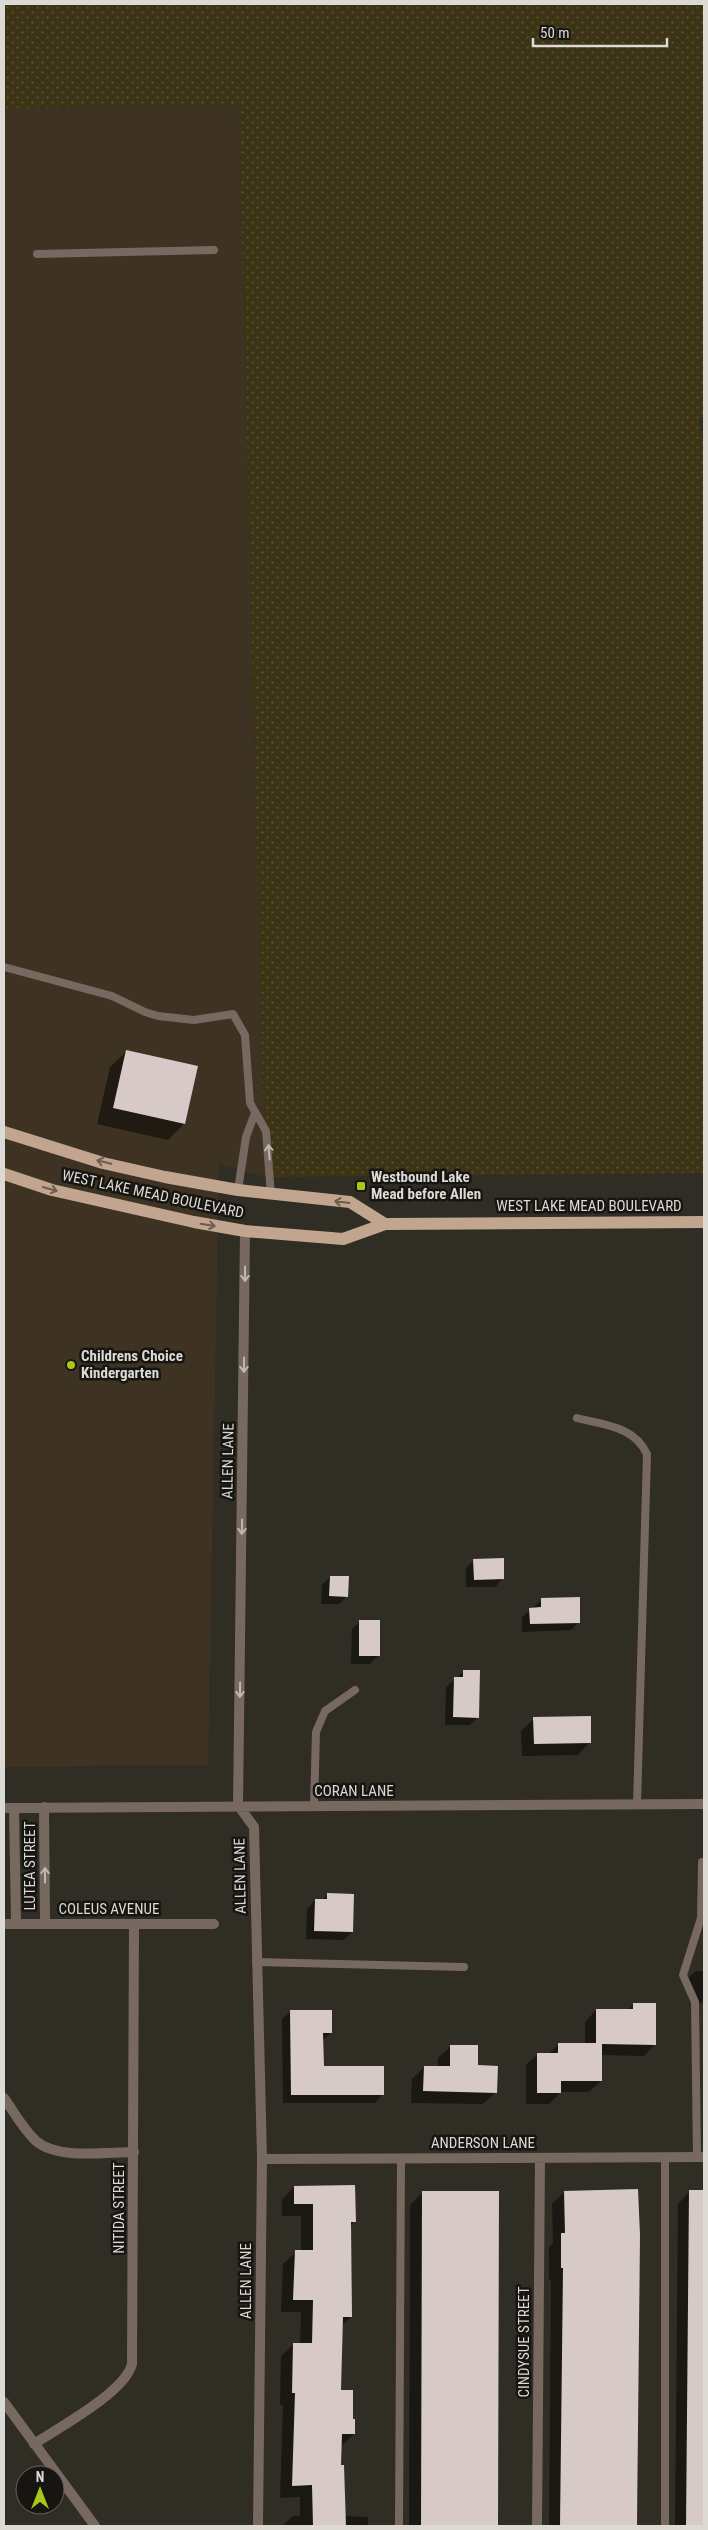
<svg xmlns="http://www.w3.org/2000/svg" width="708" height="2530" font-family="'Roboto Condensed',sans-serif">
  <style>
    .commercial { fill: #3e3223 }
    .sand { fill: url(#sand-dots) }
    .shadow { fill: #0007 }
    .building { fill: #d6c9c7 }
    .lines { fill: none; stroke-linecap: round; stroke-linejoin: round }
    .lane { stroke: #77695f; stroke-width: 8 }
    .street { stroke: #77695f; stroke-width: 10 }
    .primary { stroke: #c2a58f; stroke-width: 12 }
    .oneway { stroke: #beb8b2 }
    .oneway2 { stroke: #6c5d50 }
    .poi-dot { fill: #aac717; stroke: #161511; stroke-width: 2 }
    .labels { text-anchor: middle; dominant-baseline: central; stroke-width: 5; stroke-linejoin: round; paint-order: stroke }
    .poi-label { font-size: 15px; font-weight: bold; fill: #dcdad5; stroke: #161511; text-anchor: start }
    .street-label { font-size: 15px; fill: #dcdad5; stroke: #161511 }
  </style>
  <defs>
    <pattern id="sand-dots" width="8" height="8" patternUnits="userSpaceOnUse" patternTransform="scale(1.25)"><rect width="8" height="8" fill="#3c3414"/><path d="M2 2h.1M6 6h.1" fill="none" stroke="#585135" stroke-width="1.8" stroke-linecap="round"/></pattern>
  </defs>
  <rect width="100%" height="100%" fill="#302d24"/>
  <path class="commercial" d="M239,105L265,1177L219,1164L208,1765L4,1767V108Z"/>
  <path class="sand" d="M4,4H704V413L699,422L704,445V1173L265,1177L239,105L4,108Z"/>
  <path class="shadow" d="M127,1051L184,1124L168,1140L97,1124L110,1067Z
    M474,1560L503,1578L495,1587H466V1568Z
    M330,1577L347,1596L339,1604H321L322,1585Z
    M542,1600L579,1622L571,1630L522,1632V1617Z
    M360,1621L378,1656L370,1664H351L352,1629Z
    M464,1671L478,1717L470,1725H445L446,1687Z
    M534,1719L590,1742L578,1755L522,1756L521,1731Z
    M328,1894L352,1932L344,1940L306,1939L307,1909L315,1900H322Z
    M696,1971H704V2003H694V1994H687V1979Z
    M634,2004L655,2044L644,2056L601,2055V2081L589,2092H561L549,2104H526V2065L538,2054H549L559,2044H585V2022L596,2010H628Z
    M291,2011L331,2033L322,2041L323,2067L383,2094L375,2103H283L282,2019Z
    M451,2046L476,2066L496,2092L483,2104L411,2103L412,2079L424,2067H438V2058Z
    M294,2187L355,2221L350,2226L351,2317L341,2326L340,2391H352L354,2434L341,2446L340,2466L344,2516L368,2517V2526H282L293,2516H300V2497L280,2498L283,2405H280L281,2356L294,2344H300L301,2312H281L283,2264L296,2252H301V2216H282V2200Z
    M690,2191H704V2526H675L678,2204Z
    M423,2192L498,2193L497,2526H409L410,2205Z
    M564,2192L639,2235L637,2526H549L551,2280H549V2247L553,2243L552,2204Z"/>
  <path class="building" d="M126,1050L198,1066L185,1124L113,1108Z
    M504,1558V1579L474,1580L473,1559Z
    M330,1576H349L348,1597L329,1596Z
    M580,1597V1623L530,1624L529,1608L541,1607V1598Z
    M359,1620H380V1656H359Z
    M463,1670H480L479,1718L453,1717L454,1677H463Z
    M591,1716V1743L534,1744L533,1717Z
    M327,1893L354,1894L353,1932L314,1931L315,1899H327Z
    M633,2003H656V2045L602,2044V2081H561V2093H537V2053H558V2043H596V2009H633Z
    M290,2010H332V2033H323L324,2066H384V2095H291Z
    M450,2045H478V2065L498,2066L497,2093L423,2091L424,2066H450Z
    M355,2185L356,2222H351L352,2317H343L341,2390H353V2419H355V2434H342L341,2465H344L346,2526H313L312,2485L292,2486L295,2393H292L293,2343H312L313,2300H293L295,2250H313V2204H294V2186Z
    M638,2189L640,2235L637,2526H560L563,2268H561V2233H565L564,2191Z
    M689,2190H704V2526H686Z
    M422,2191H499L498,2526H421Z"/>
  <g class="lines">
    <path class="lane" d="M37,254L214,250
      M4,967L112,996L145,1012L158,1016L194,1020L233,1014L245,1035L250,1103L266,1131L271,1195
      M238,1190L246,1137L255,1113
      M577,1418C604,1425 634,1426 647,1454L637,1804
      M314,1806L316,1732L325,1711L355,1690
      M256,1962L464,1967
      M665,2157V2526
      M697,2157L695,2002L683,1975L701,1918L702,1862
      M399,2526L401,2158"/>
    <path class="street" d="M245,1231L238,1805L254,1827L262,2159L258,2526
      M44,1807L45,1924
      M4,1808L704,1804
      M14,1808L16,1924
      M4,1924H214
      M4,2098C14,2112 23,2129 36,2141C58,2160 106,2152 134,2152
      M262,2159L704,2157
      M4,2402L95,2526
      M34,2444C60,2427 125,2392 132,2364L134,1924
      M537,2526L540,2158"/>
    <path class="primary" d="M4,1132L103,1163L165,1177L238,1190L350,1202L385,1224
      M4,1174L52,1190L194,1222L245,1231L343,1239L385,1224L704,1222"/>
  </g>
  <defs><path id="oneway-shaft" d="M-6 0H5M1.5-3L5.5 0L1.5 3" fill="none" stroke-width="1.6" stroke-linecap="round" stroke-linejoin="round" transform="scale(1.25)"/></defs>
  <g class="oneway">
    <use href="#oneway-shaft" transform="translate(269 1152) rotate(-95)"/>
    <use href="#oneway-shaft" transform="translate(245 1274) rotate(90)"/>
    <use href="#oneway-shaft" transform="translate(244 1365) rotate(91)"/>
    <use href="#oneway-shaft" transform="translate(242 1527) rotate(91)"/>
    <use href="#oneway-shaft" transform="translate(240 1690) rotate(91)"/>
    <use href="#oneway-shaft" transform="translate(45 1875) rotate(-90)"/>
  </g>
  <g class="oneway2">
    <use href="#oneway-shaft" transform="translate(104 1162) rotate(-166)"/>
    <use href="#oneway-shaft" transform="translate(50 1189) rotate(16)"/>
    <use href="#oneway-shaft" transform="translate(342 1202) rotate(-173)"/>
    <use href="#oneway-shaft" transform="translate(208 1225) rotate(9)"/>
  </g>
  <g class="poi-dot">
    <rect x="356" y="1181" width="10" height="10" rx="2.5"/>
    <circle cx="71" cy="1365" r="5"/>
  </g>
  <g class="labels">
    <g class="poi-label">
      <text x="371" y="1177">Westbound Lake<tspan x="371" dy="17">Mead before Allen</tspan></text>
      <text x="81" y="1356">Childrens Choice<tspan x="81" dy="17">Kindergarten</tspan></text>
    </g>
    <g class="street-label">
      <text transform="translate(153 1194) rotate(12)">WEST LAKE MEAD BOULEVARD</text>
      <text x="589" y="1206">WEST LAKE MEAD BOULEVARD</text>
      <text transform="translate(228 1461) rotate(-89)">ALLEN LANE</text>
      <text x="354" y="1791">CORAN LANE</text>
      <text transform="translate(30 1866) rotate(-90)">LUTEA STREET</text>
      <text transform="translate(240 1876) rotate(-91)">ALLEN LANE</text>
      <text x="109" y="1909">COLEUS AVENUE</text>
      <text x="483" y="2143">ANDERSON LANE</text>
      <text transform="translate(119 2208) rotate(-90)">NITIDA STREET</text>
      <text transform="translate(246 2281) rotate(-90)">ALLEN LANE</text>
      <text transform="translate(524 2342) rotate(-90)">CINDYSUE STREET</text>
    </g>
  </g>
  <rect width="708" height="2530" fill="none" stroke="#dcdad5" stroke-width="10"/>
  <g transform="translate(40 2490)"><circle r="24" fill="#161511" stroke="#65645f"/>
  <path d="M0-4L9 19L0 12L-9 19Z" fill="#aac717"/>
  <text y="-8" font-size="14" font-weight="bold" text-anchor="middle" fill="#dcdad5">N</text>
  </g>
  <path d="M533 38v8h134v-8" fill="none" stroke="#dcdad5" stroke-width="2.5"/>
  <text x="540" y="38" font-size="15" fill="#dcdad5" stroke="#161511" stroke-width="4" paint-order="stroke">50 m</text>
</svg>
